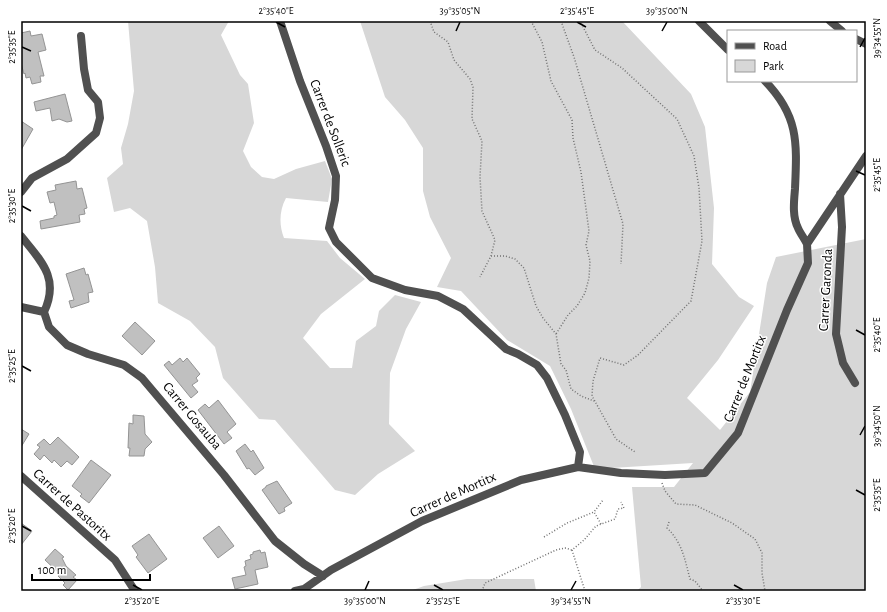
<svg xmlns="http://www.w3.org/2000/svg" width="887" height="612" font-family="'Alegreya Sans',sans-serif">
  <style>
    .green { fill: #d7d7d7 }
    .building { fill: #c0c0c0; stroke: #949494 }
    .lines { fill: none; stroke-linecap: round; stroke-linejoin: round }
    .path { stroke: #727272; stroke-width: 1.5; stroke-dasharray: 1 2; stroke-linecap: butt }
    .minor { stroke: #505050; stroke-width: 8 }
    .ticks { fill: none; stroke: #000; stroke-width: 1.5 }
    .labels { text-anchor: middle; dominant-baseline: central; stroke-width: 3; stroke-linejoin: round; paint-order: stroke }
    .street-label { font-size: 14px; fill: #000; stroke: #fff }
    .neatline { fill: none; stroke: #000; stroke-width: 1.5 }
    .ticks-label { font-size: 10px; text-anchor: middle; fill: #000 }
  </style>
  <rect width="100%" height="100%" fill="#fff"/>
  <path class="green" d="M128,21H229L221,35L240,75L248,84L254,123L243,151L251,167L262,177L274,179L296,169L325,161L332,179L328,202L286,198C279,211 279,225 284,238L327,241L340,258L365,279L321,314L303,338L330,368H352L356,341L376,326L379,311L395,295L421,302L406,329L390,373L389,424L415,451L378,474L355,495L335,490L275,420L259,419L223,378L215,347L190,321L158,303L155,267L147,221L130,208L114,212L107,178L123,164L121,148L128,124L134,91Z
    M360,21H622L691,94L705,127L714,208L712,264L739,297L754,306L718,360L687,398L720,430L750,392L767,283L776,257L866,239V591H637L641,587L632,487H674L693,463L595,469L571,409L550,366L507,340L461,291L437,287L451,258L430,217L423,191V148L405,120L385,97Z
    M467,579H534L536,591H410L424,586Z"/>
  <path class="building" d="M30,31L31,36L42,34L46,50L38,52L44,76H40L41,82L32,84L30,77L26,78L25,73L24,74L21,63V33Z
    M65,94L72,121L67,122L59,119L52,121L50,108L36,111L34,102Z
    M21,121L33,129L21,150Z
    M76,181L77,189L82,188L87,208L84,209L85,214L79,215L80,222L41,229L40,221L54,218V216L57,215L54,202L50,203L47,192L56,190L55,185Z
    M84,268L86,275L88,274L93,292L88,293L89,302L71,308L69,301L74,300L66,274Z
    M135,322L155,341L142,355L122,336Z
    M180,358L183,362L187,358L200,374L196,378L198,381L192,385L198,392L191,398L164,365L169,361L172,365Z
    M218,400L236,424L227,432L232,438L224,444L198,410L205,404L209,408Z
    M133,415L144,416L145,434L152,442L145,449L144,456H129L130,448H128L129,423L133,424Z
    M21,429L29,434L21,447Z
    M58,437L79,457L72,465L67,461L61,467L54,460L52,463L44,455L40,460L34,454L40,447L37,445L44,439L50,445Z
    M245,444L251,452L253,450L264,468L255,475L249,468L247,469L236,451Z
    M91,460L111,475L89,503L80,496L82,494L72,486Z
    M277,481L292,503L284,508L285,511L279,514L262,490L266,487V486Z
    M21,523L32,531L21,545Z
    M219,526L234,546L218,558L203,538Z
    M149,534L167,559L148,573L136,557L138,555L132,546Z
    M55,549L64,557L62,558L66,566L76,575L73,577L77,580L68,590L63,585L65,583L58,576L60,574L45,560Z
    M260,550L261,553L265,552L268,567L255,570L258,584L235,589L232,578L246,575L244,567L246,566L245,561L251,559L250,555L253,554V552Z"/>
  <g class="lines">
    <path class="path" d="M430,21L434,32L448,42L454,60L470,79L473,87L472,119L482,141L480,177L482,211L495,240L491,256L480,277
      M531,21L542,42L551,81L572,120L573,138L581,172L589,231L586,245L590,261L589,278L585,293L577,306L568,315L556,334
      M561,21L574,57L623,224L621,264
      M580,21L595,50L622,68L677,119L694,156L699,188L702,241L691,301L638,355L624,365L600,358L593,381L592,396L616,439L635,452
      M491,256H505L515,259L524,268L536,306L543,318L556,334L561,364L566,370L571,389L581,396L594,401
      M662,483L665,491L676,504L695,505L732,523L755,539L762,553V573L765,591
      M669,522L667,528C682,542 685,560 690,579L695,581L703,591
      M601,524L594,512L603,500
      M544,537L567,523L594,512
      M482,591L485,583L556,550L565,548L572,550
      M585,591L572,550L584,540L596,526L615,519L618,509L624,508L621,502"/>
    <path class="minor" d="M280,21L300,81L326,146L336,176L335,200L329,228L336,242L372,278L405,290L438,296L463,309L506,349L518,354L537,365L547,378L565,415L580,452L578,467
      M699,21L728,50
      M830,21L842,31
      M856,39L866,44
      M765,81C799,116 797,143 795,189C794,201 792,216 798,228C800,233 804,238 807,244
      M21,192L32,178L67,159L96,133L100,118L98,102L88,90L84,69L81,36
      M840,194L842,227L836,334L843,363L855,383
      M21,236C41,261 60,278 44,312
      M21,307L44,312L49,327L67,345L88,354L124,365L142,378L224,475L275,541L304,564L323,576
      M21,476L115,560L135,591
      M295,591L304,589L331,570L422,521L521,480L578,467L621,473L665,475L705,473L738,433L787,310L808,263L807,244L866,156"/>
  </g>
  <path class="ticks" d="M276,22L285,27M577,22L586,27M456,31L460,22M662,31L667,22M22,47L31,51M860,47L865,38M856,171L865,175M22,206L31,211M856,330L865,335M22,366L31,371M860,435L865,426M856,490L865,495M22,526L31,531M133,585L142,590M434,585L443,590M734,585L743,590M365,590L369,581M571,590L576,581"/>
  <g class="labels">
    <g class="street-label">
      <text transform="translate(330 123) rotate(69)">Carrer de Solleric</text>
      <text transform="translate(826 290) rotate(-87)">Carrer Garonda</text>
      <text transform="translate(745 379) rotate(-68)">Carrer de Mortitx</text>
      <text transform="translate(192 416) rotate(50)">Carrer Gosauba</text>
      <text transform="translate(453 495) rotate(-24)">Carrer de Mortitx</text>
      <text transform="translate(72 505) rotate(42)">Carrer de Pastoritx</text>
    </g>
  </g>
  <rect width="887" height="612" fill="none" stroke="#ffffff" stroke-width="44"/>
  <rect x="727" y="30" width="130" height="52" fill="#ffffff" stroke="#999999"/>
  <rect x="735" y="43" width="20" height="6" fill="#505050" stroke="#999999"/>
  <text x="763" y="50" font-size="12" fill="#000000">Road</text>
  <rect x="735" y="60" width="20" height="12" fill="#d7d7d7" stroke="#999999"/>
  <text x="763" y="70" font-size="12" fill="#000000">Park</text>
  <path d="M32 574v6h118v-6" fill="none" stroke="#000000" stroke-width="2"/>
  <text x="38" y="574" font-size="12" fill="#000000" stroke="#ffffff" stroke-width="3" paint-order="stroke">100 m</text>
  <rect x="22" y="22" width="843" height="568" class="neatline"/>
  <g class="ticks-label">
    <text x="276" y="14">2°35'40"E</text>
    <text x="460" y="14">39°35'05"N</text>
    <text x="577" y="14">2°35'45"E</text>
    <text x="667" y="14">39°35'00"N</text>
    <text transform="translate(876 38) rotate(-90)" y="4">39°34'55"N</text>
    <text transform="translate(11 47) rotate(-90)" y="4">2°35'35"E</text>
    <text transform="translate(876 175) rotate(-90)" y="4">2°35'45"E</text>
    <text transform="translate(11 206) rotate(-90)" y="4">2°35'30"E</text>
    <text transform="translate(876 335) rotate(-90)" y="4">2°35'40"E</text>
    <text transform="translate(11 366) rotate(-90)" y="4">2°35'25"E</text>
    <text transform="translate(876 426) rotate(-90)" y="4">39°34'50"N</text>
    <text transform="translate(876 495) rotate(-90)" y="4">2°35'35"E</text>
    <text transform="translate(11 526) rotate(-90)" y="4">2°35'20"E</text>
    <text x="142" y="604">2°35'20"E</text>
    <text x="365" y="604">39°35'00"N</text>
    <text x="443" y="604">2°35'25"E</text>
    <text x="571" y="604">39°34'55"N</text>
    <text x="743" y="604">2°35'30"E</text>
  </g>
</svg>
